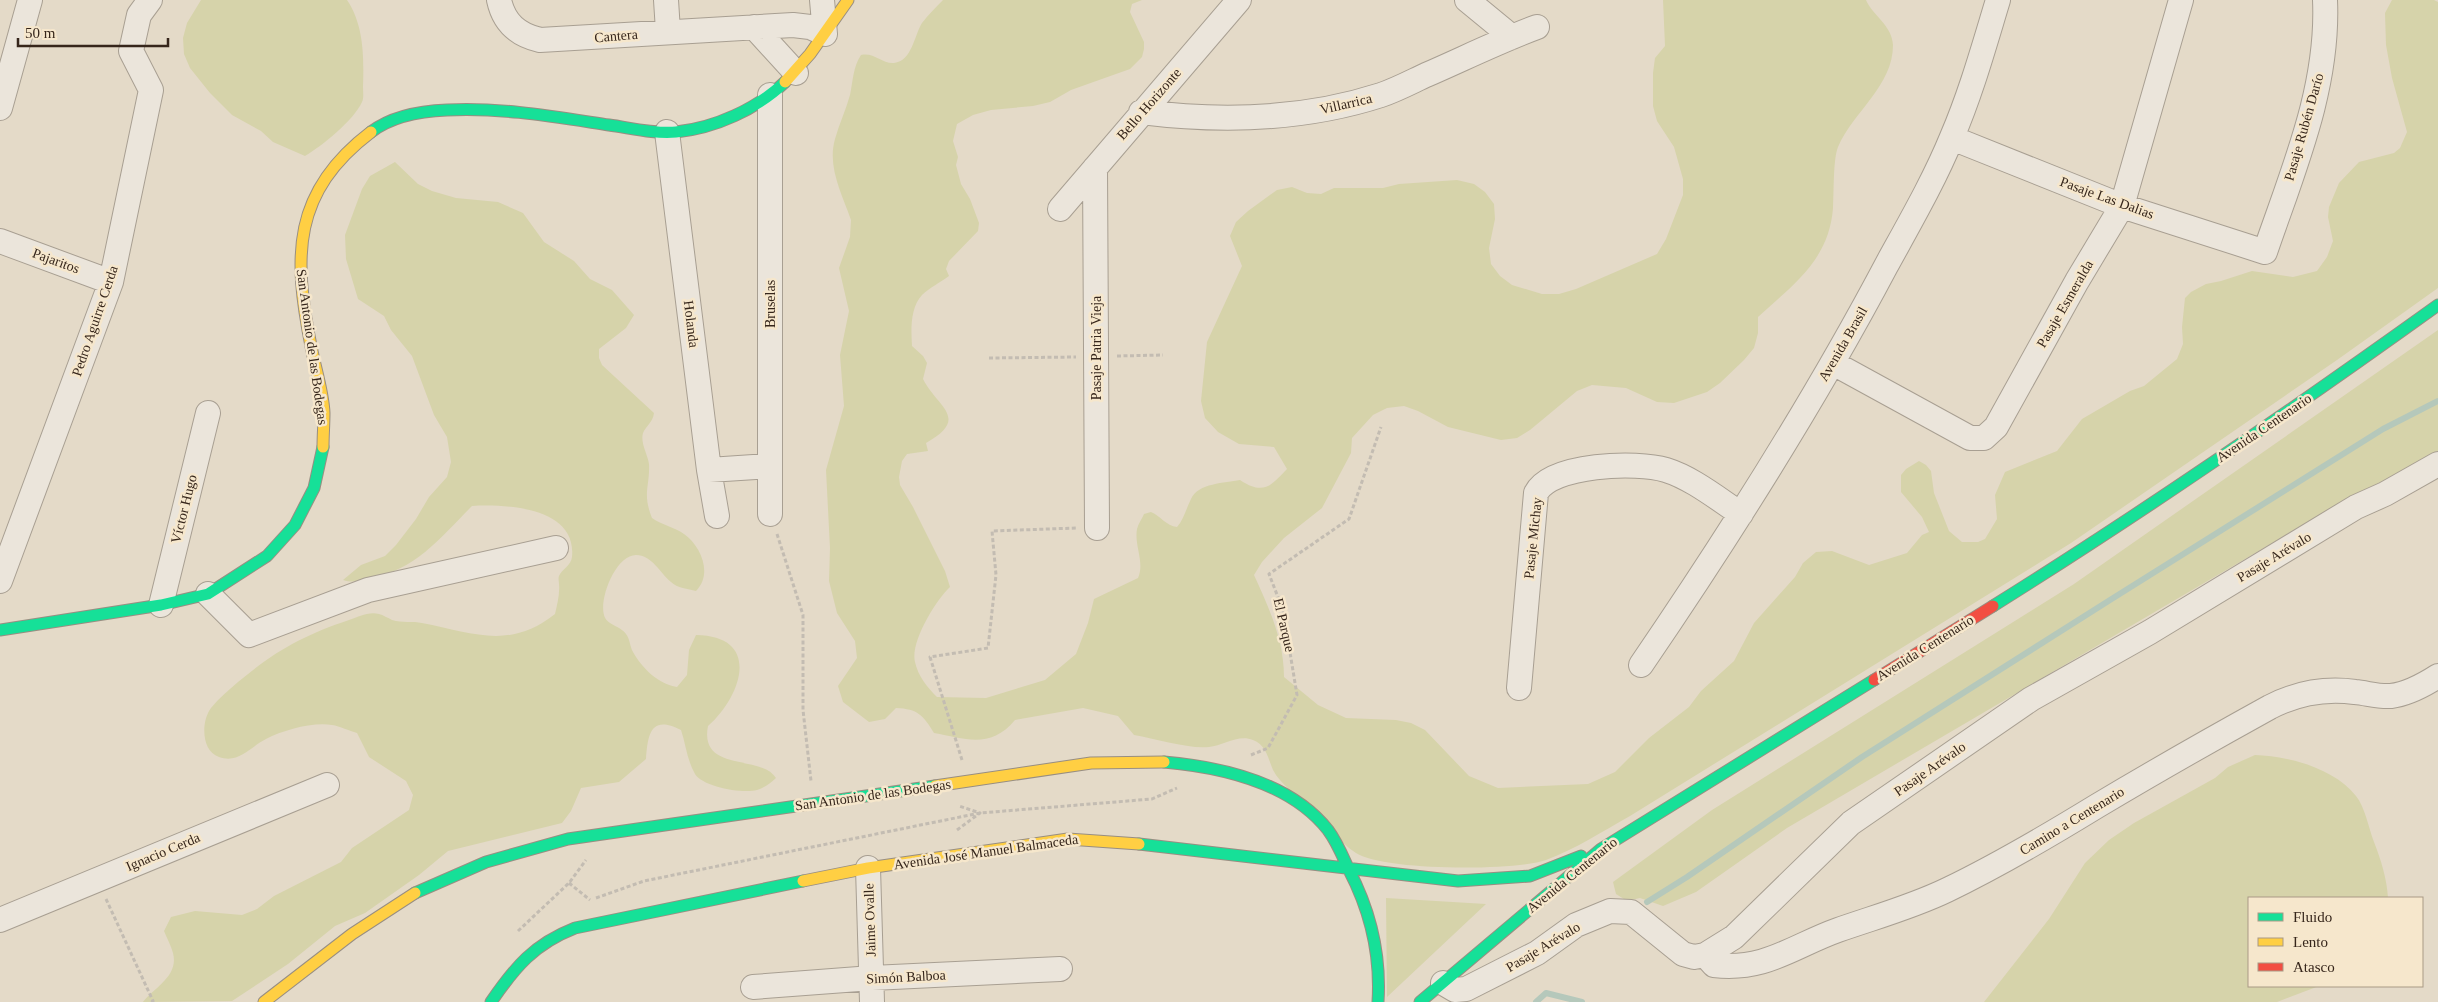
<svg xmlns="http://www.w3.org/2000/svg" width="2438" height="1002" font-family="Georgia,serif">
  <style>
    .green { fill: #d6d3aa }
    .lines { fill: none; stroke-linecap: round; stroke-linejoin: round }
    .stream { stroke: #b5c8bb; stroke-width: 6 }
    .street-casing { stroke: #a89f92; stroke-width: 26 }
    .fast-casing { stroke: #988e82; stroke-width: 13 }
    .slow-casing { stroke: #988e82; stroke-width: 13 }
    .jam-casing { stroke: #988e82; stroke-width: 13 }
    .path { stroke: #c3bcb2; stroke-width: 3; stroke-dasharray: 4 2.5; stroke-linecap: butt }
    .street { stroke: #ebe5db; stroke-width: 24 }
    .fast { stroke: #16e098; stroke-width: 11 }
    .slow { stroke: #ffcf43; stroke-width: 11 }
    .jam { stroke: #f24e42; stroke-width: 11 }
    .labels { text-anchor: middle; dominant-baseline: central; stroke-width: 5; stroke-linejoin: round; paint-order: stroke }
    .street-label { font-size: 14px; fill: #36261b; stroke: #f6e7cc }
  </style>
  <rect width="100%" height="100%" fill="#e4dac8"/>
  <path class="green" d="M201,0H347C364,25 364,58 363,87C363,92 364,98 362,102C354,120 322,146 305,156L273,142L261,131L232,115L210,93L190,68L184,54L183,38L187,23Z
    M943,0H1142L1132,4L1130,12L1144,42V49L1142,57L1130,69L1071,90L1050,102L1033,106L991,110L973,115L957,124L953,141L958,157L956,165L961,184L970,199L979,223L978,231L949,261L946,269L949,276C941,282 929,288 922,295C910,308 911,330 912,346L923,356L927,363L923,379C937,407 971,418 926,443L928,451L907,454L902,461L899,477L900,485L913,507L945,571L950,587C936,600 910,642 915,662C918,676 927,687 937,697L986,698L1045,680L1076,654L1088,623L1094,599L1138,578C1145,562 1134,546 1137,529C1138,524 1142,519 1144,514L1151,512C1161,516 1166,526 1177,527C1184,519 1186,509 1191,499C1198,483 1225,483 1240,480C1263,495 1270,487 1287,469L1274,447L1239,444L1218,432L1205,418L1201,401L1207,342L1242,266L1230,236L1236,222L1248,211L1277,190L1292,187L1307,193L1321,194L1334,188H1383L1399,184L1457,180L1474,184L1485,192L1494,204L1495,219L1489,248L1491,264L1500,276L1512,285L1542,294H1559L1576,289L1657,254L1666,239L1683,195V179L1674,147L1657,121L1653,106V73L1655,58L1665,46L1663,0H1866C1873,16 1892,25 1893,45C1893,86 1853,112 1838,147C1833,159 1834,193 1833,208C1829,260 1794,284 1758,317V333L1754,348L1744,360L1720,383L1707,392L1674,403L1657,402L1626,388L1592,385L1577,391L1530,430L1517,438L1501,440L1448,427L1418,411L1404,406L1387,408L1373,415L1352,438L1351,453L1322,508L1284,538L1262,562L1254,575C1269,608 1284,640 1284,677L1318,705L1346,718L1396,720L1411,723L1425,730L1469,776L1498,788L1588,784L1615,772L1649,738L1689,707L1701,691L1734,661L1754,623L1795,577L1803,563L1816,552L1832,551L1869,565L1907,553L1922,535L1929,532L1922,517L1901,492V475L1906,469L1919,461L1926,465L1931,471L1934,493L1949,531L1962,542H1978L1985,539L1997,519L1995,495L2005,472L2057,451L2082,419L2130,391L2144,386L2177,359L2183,344L2182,327L2185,298L2191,292L2206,284L2221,281L2252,271L2293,277L2317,271L2327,257L2333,241L2328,217L2329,207L2339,183L2359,162L2394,153L2400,148L2407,132L2392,78L2386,45L2385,13L2392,0H2434L2438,2V288L2337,360L2071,543L1630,816C1603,831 1576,849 1546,860C1515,871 1383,871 1356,853C1340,843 1323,821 1310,808C1299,797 1280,784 1273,770C1268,758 1266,745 1253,740C1238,734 1223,746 1209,747C1188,749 1157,739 1134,735L1118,716L1083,708L1015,720C991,749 966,739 934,733C923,715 918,709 896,708L885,719L869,722L843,702L838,686L857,658L855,641L837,613L829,581L830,548L826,470L844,406L840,355L849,311L839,268L850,237L851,220C842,194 827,167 835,139C839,124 846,110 850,95C853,81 853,67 861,55C874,52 882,64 894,63C912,61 914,36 922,23C928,15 936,7 943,0Z
    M395,162L418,184L432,191L456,198L498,202L523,213L544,242L574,261L590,279L612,290L634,315L626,328L599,349V358L602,365L654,413C653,422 646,426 643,433C640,443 648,455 649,464C650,487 642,493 652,518C662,525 674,527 684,534C701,546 713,574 696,591C688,589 677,588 671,582C660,573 652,555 636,555C616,555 599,598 604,615C606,625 621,626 626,634C630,639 630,647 633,652C642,668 658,684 677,687L687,675L689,650L696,635C762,636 742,696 708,726C699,773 761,754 776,778C771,783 764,788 757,790C743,794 703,787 695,774C687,760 686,745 681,730C651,715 648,733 646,759L619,782L581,788L571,811L562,823L448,851L419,875L365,913L335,926L288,964L232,1001L143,1002C155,987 179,976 173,953C171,946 167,938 164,931L171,917L195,911L242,915L257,909L274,896L341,862L352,848L409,810L413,795L406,781L369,757L357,733C349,731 340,726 332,725C312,722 284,730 266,739C250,747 239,764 219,757C201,751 201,721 211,708C219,698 229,690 238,682C275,651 304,635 349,620C358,617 369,611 379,614C383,615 388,618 392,620C402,623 413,621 422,623C473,633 510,650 555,614C557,605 560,594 559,584C559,582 558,578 559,576C562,569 571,566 572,557C577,507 506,504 472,506C439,539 417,569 369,579C360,581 352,583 343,580L361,565L385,556L396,545L416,519L429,497L447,477L451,462L447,437L434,415L412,356L391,330L384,316L358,299L346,259L345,235L362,189L370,176Z
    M2438,330V451L2379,484L2347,499L1787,828L1696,892L1663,906L1640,898L1627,901L1616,894L1613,882L1712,810L2074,584Z
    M2255,755C2288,756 2334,768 2356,796C2365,807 2369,829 2374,842C2381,860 2387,879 2388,898H2249V986H2319L2277,1002H1984L2049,919L2085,863L2109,840L2134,823L2215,778L2228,767Z
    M1386,898L1486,904L1387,997Z"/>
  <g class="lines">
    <path class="stream" d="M1647,902L1687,877L1862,757L2110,600L2383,429L2438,401
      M1536,1002L1546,993L1582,1002"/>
    <g class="street-casing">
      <path id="street" d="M499,0C504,23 518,35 540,40L793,25L810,27L825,34
        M666,0L668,31
        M822,0L825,34
        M1467,0L1512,37
        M754,27L796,73
        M770,95V514
        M0,108L30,0
        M1141,112C1221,122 1304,120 1381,95C1396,90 1411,82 1426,75C1463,59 1499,41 1537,27
        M667,132L709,470L717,516
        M1952,138L2122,206L2265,252C2293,170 2329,88 2325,0
        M1095,168L1097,528
        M1060,209L1239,0
        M0,241L111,282
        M1833,363L1970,438H1984L1996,427L2077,281L2122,206L2181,0
        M709,470L770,466
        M0,581L111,282L151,90L131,51L139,15L150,0
        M208,594L249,635L368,590L556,548
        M161,605L208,413
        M1641,665C1729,536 1813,404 1886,266C1909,224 1934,181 1952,137C1971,93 1984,46 1998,0
        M1519,688L1536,493C1551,464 1637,461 1666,470C1692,478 1718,499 1741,514
        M868,868L872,1002
        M0,920L327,785
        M1705,955L1714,965C1766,971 1793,946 1838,930C1875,917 1912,907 1947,890C1999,865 2048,836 2097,806C2154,772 2212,739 2270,707C2297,693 2326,688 2355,692C2367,693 2378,697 2391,696C2408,694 2424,685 2438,676
        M1443,983L1455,990L1466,989L1537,953L1576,925L1610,911L1631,912L1683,954L1694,957L1705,955L1734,937L1851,823L2031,699L2150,632L2356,507L2385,494L2438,464
        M753,987L872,978L1060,969"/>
    </g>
    <g class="fast-casing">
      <path id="fast" d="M371,132C392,116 421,111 447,110C500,107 556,117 609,125C631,128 654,134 676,132C715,128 757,109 785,82
        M1993,606C2145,511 2292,410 2438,305
        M0,630L161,605L208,594L267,556L295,525L314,488L323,447
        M1164,762C1221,767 1290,782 1328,830C1337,842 1343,857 1349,870C1371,912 1381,955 1378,1002
        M1139,844L1458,881L1530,876L1581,856
        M415,893L486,862L568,839L935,786
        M491,1002C515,967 534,944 575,928L803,881
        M1420,1002L1601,849L1874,680"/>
    </g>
    <g class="slow-casing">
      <path id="slow" d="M785,82L810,54L848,0
        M323,447C323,436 324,424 324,413C323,391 315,368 311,346C293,256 292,192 371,132
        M935,786L1091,763L1164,762
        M803,881L868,868L1068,839L1139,844
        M264,1002L352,934L415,893"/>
    </g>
    <g class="jam-casing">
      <path id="jam" d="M1874,680L1993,606"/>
    </g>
    <path class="path" d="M1117,356L1163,355
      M989,358L1076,357
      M777,534L803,615V710L811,781
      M1251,755L1268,748L1297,695L1283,610L1269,574L1349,519L1381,427
      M962,760L930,657L988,648L996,575L992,531L1076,528
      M957,830L980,813L959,806
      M569,883L590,900
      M596,898L644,881L980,813L1152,799L1177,788
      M106,899L153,1001L151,1002
      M518,931L569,883L586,860"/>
    <use href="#street" class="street"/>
    <use href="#fast" class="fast"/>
    <use href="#slow" class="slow"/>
    <use href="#jam" class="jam"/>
  </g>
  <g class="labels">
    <g class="street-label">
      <text transform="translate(616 36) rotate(-5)">Cantera</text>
      <text transform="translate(1149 104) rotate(-49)">Bello Horizonte</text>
      <text transform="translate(1346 104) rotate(-13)">Villarrica</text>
      <text transform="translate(2304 127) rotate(-74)">Pasaje Rubén Darío</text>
      <text transform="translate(2107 198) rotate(20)">Pasaje Las Dalias</text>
      <text transform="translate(56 261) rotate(20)">Pajaritos</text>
      <text transform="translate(770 304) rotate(-90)">Bruselas</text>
      <text transform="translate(2065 304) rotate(-60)">Pasaje Esmeralda</text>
      <text transform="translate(95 321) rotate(-71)">Pedro Aguirre Cerda</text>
      <text transform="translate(691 324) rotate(83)">Holanda</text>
      <text transform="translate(1843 344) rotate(-60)">Avenida Brasil</text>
      <text transform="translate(312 347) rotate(82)">San Antonio de las Bodegas</text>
      <text transform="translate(1096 348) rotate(-90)">Pasaje Patria Vieja</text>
      <text transform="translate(2264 428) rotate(-34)">Avenida Centenario</text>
      <text transform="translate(184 509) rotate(-76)">Víctor Hugo</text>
      <text transform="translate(1533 538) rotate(-84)">Pasaje Michay</text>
      <text transform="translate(2274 557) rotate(-31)">Pasaje Arévalo</text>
      <text transform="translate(1284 625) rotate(77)">El Parque</text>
      <text transform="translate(1925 648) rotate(-32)">Avenida Centenario</text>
      <text transform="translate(1930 769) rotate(-35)">Pasaje Arévalo</text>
      <text transform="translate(873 795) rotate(-8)">San Antonio de las Bodegas</text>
      <text transform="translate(2072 821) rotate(-31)">Camino a Centenario</text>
      <text transform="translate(163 852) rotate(-23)">Ignacio Cerda</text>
      <text transform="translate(986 852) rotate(-8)">Avenida José Manuel Balmaceda</text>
      <text transform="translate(1572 875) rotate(-39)">Avenida Centenario</text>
      <text transform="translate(870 920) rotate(-92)">Jaime Ovalle</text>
      <text transform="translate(1543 947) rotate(-31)">Pasaje Arévalo</text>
      <text transform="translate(906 977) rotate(-3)">Simón Balboa</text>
    </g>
  </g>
  <rect x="2248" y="897" width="175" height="90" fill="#f6e7cc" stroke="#a99a85"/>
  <rect x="2258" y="913" width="25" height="8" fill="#16e098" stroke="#a99a85"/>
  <text x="2293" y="922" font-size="15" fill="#36261b">Fluido</text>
  <rect x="2258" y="938" width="25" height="8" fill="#ffcf43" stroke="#a99a85"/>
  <text x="2293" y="947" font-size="15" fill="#36261b">Lento</text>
  <rect x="2258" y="963" width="25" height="8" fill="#f24e42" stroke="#a99a85"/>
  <text x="2293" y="972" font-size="15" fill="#36261b">Atasco</text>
  <path d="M18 38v8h150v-8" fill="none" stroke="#36261b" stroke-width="2.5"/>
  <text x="25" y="38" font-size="15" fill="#36261b" stroke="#f6e7cc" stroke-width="4" paint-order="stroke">50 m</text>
</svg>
